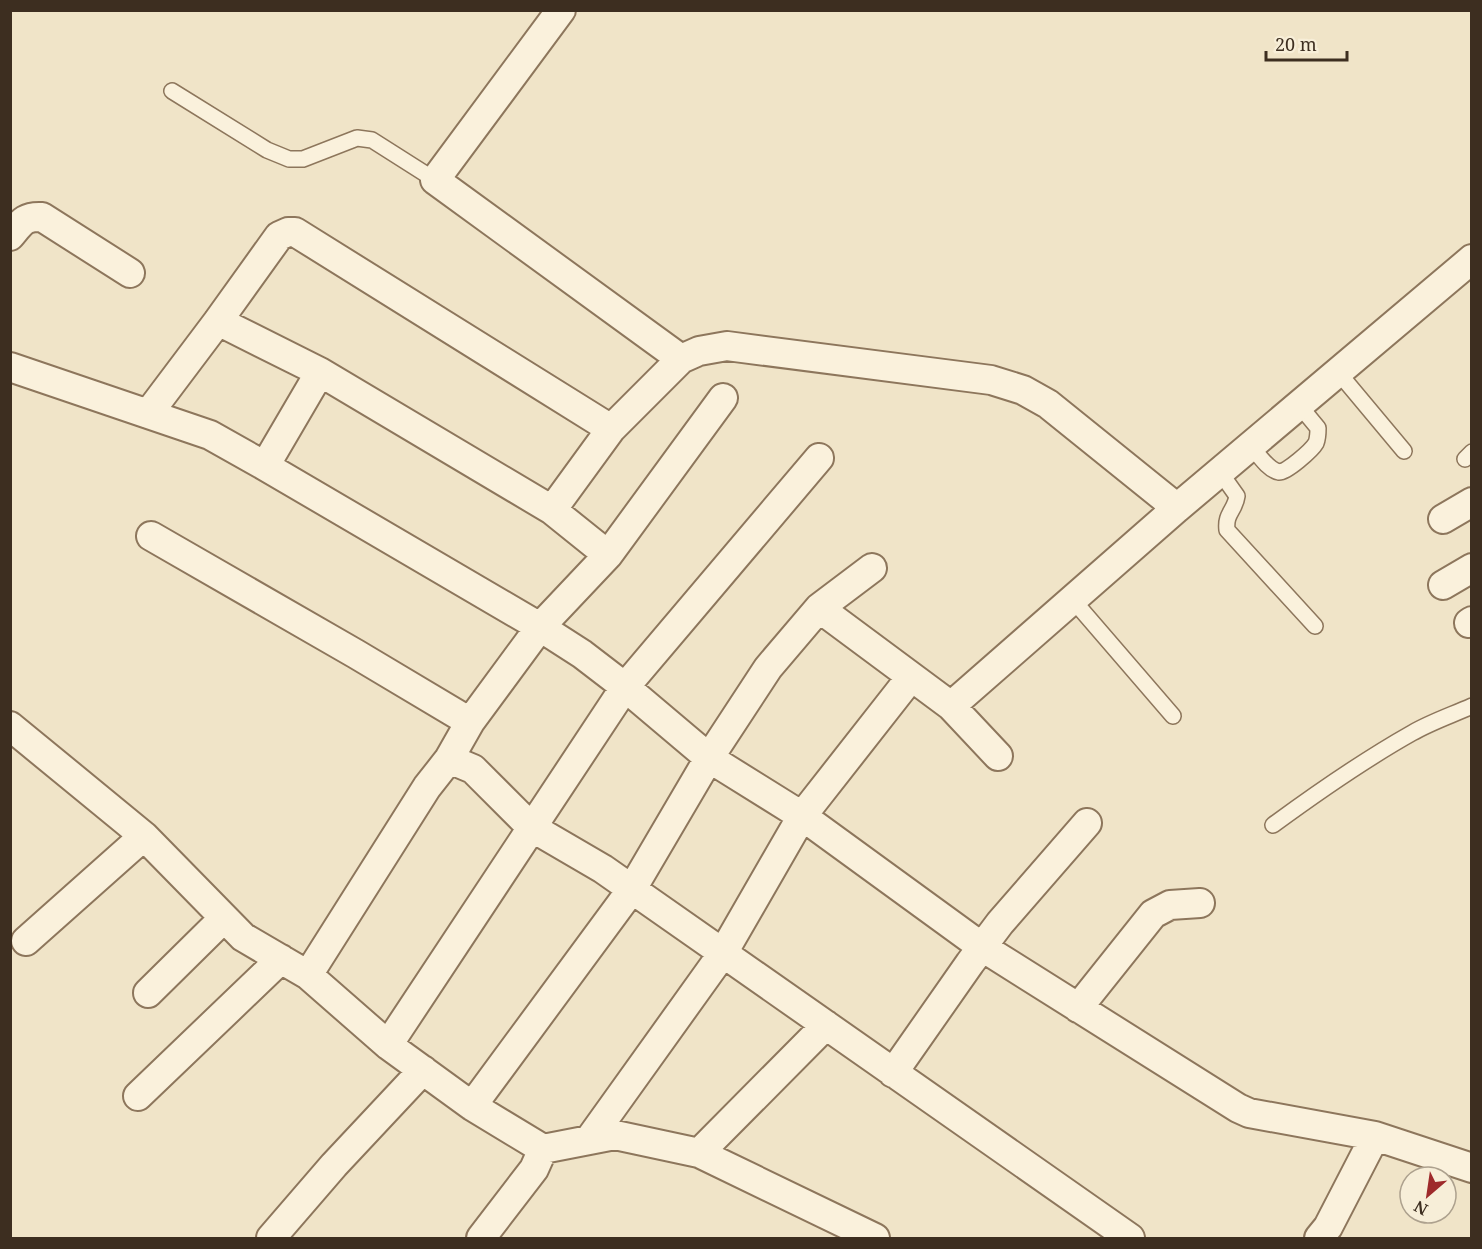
<svg xmlns="http://www.w3.org/2000/svg" width="1482" height="1249" font-family="'Noto Serif',serif">
  <style>
    .lines { fill: none; stroke-linecap: round; stroke-linejoin: round }
    .service-casing { stroke: #8d765c; stroke-width: 18 }
    .minor-casing { stroke: #8d765c; stroke-width: 32 }
    .service { stroke: #faf1dc; stroke-width: 15 }
    .minor { stroke: #faf1dc; stroke-width: 28 }
  </style>
  <rect width="100%" height="100%" fill="#f0e4c8"/>
  <g class="lines">
    <g class="service-casing">
      <path id="service" d="M172,91L267,150L289,159H303L357,138L372,140L435,180
        M1338,372L1404,451
        M1251,446C1258,454 1268,470 1279,472C1286,473 1312,450 1316,443C1318,438 1318,433 1318,428L1299,405
        M1465,459L1472,452
        M1220,472L1237,496C1235,511 1225,513 1227,530L1315,626
        M1073,600L1173,716
        M1273,825C1318,792 1364,760 1412,733C1431,722 1452,715 1472,706"/>
    </g>
    <g class="minor-casing">
      <path id="minor" d="M561,10L435,180L681,359
        M10,236C21,223 24,216 42,217L130,273
        M218,321L320,372L552,510L611,429L681,359L699,351L727,346L991,380L1023,390L1048,404L1177,508L1472,259
        M10,367L210,435L265,466L540,627L582,654L625,687L709,758L802,816L982,947L1238,1108L1249,1113L1375,1136L1472,1168
        M148,414L218,321L279,236L288,232H295L611,429
        M265,466L320,372
        M552,510L608,555
        M1443,519L1472,502
        M151,536L356,654L470,722
        M1443,585L1472,568
        M819,608L951,706L998,756
        M1469,623L1472,621
        M951,706L1177,508
        M10,726L144,836L243,937L308,975L388,1045L472,1106L543,1149L615,1135L699,1153L875,1238
        M449,759L473,769L531,827L603,869L1130,1238
        M26,941L144,836
        M308,975L427,787L449,759L470,722L540,627L608,555L723,398
        M148,993L224,918
        M1078,1008L1153,914L1170,905L1200,903
        M388,1045L625,687L819,458
        M893,1073L970,963L1000,923L1087,823
        M138,1096L281,959
        M472,1106L632,889L709,758L768,668L819,608L872,568
        M589,1140L723,953L802,816L911,677
        M699,1153L826,1025
        M271,1238L334,1165L423,1070
        M481,1238L534,1169L543,1149
        M1319,1238L1328,1227L1375,1136"/>
    </g>
    <use href="#service" class="service"/>
    <use href="#minor" class="minor"/>
  </g>
  <rect width="1482" height="1249" fill="none" stroke="#3d2e20" stroke-width="24"/>
  <g transform="translate(1428 1195) rotate(209)"><circle r="28" fill="#f7eed8" stroke="#ada18e" stroke-width="1.5"/>
  <path d="M0-4.5L10 22L0 15L-10 22Z" fill="#9e2a2b"/>
  <text y="-9" font-size="16" font-weight="bold" text-anchor="middle" fill="#3d2e20">N</text>
  </g>
  <path d="M1266 51v9h81v-9" fill="none" stroke="#3d2e20" stroke-width="3"/>
  <text x="1275" y="51" font-size="18" fill="#3d2e20" stroke="#f7eed8" stroke-width="4.5" paint-order="stroke">20 m</text>
</svg>
